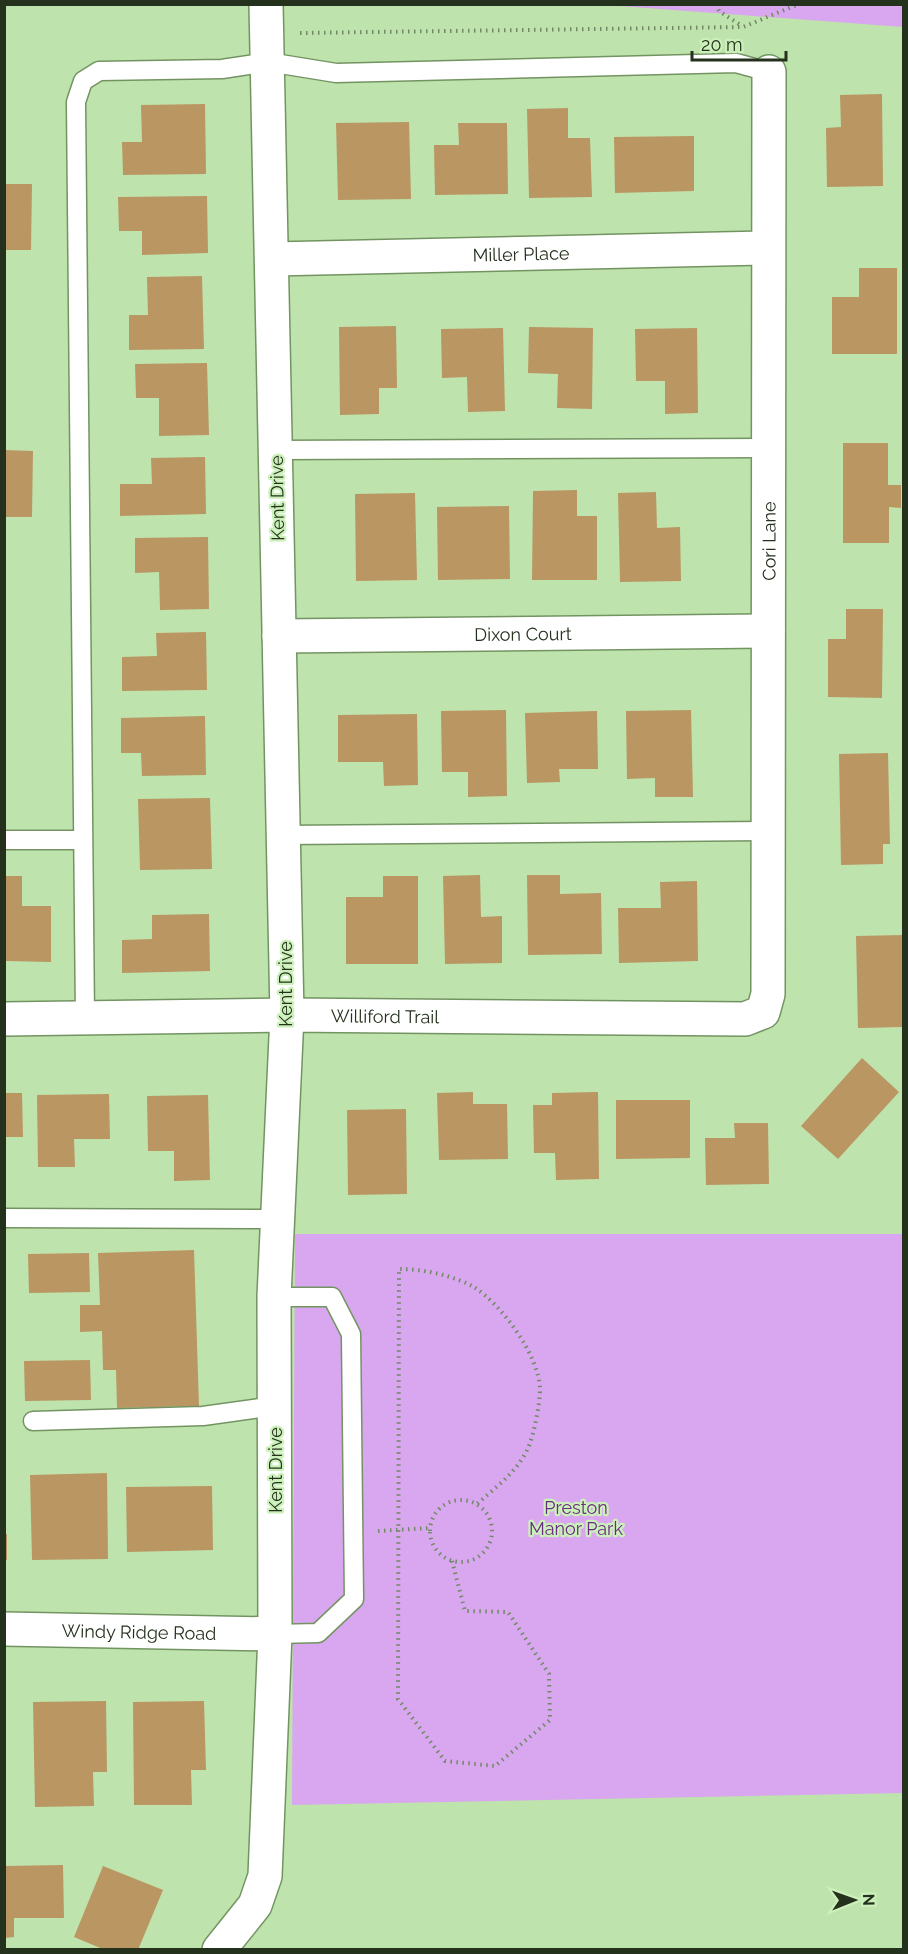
<svg xmlns="http://www.w3.org/2000/svg" width="908" height="1954" font-family="Raleway,sans-serif">
  <style>
    .green { fill: #d8a7ef }
    .building { fill: #ba9663 }
    .lines { fill: none; stroke-linecap: round; stroke-linejoin: round }
    .lane-casing { stroke: #739462; stroke-width: 21 }
    .street-casing { stroke: #739462; stroke-width: 36 }
    .path { stroke: #718964; stroke-width: 4; stroke-dasharray: 1.5 4.5; stroke-linecap: butt }
    .lane { stroke: #fff; stroke-width: 18 }
    .street { stroke: #fff; stroke-width: 33 }
    .labels { text-anchor: middle; dominant-baseline: central; stroke-width: 4.5; stroke-linejoin: round; paint-order: stroke }
    .street-label { font-size: 18px; fill: #24311d; stroke: #ccf0ba }
    .park-label { font-size: 18px; fill: #692b81; stroke: #ccf0ba }
  </style>
  <rect width="100%" height="100%" fill="#bfe3ad"/>
  <path class="green" d="M606,5H903V27Z
    M295,1234H903V1793L292,1805Z"/>
  <path class="building" d="M882,94L883,186L827,187L826,128L841,127L840,95Z
    M205,104L206,174L123,175L122,142H142L141,105Z
    M568,108V138H590L592,197L529,198L527,109Z
    M409,122L411,199L338,200L336,123Z
    M458,123H507L508,194L435,195L434,145H459Z
    M694,136V191L615,193L614,137Z
    M4,184H32L31,250H4Z
    M207,196L208,253L142,255V231H119L118,197Z
    M859,268H897V354H832V297H859Z
    M202,276L204,349L129,350V315H148L147,277Z
    M396,326L397,388H379V414L340,415L339,327Z
    M529,327L593,328L592,409L557,408L558,374L528,373Z
    M503,328L505,411L468,412L467,377L442,378L441,329Z
    M697,328L698,413L665,414V381H636L635,329Z
    M207,363L209,435L159,436V398H136L135,364Z
    M843,443H888V485H901V508L889,507V543H843Z
    M4,450L33,451L32,517H4Z
    M205,457L206,514L120,516V484H152L151,458Z
    M577,490V516H597V580H532L533,491Z
    M656,492L657,528L680,527L681,581L620,582L618,493Z
    M415,493L417,580L356,581L355,494Z
    M509,506L510,579L438,580L437,507Z
    M208,537L209,609L160,610L159,572L135,573V538Z
    M846,609H883L882,698L828,697V639H846Z
    M206,632L207,690L122,691V657L157,656L156,633Z
    M506,710L507,796L468,797V772H442L441,711Z
    M691,710L693,797H655V778L627,779L626,711Z
    M597,711L598,769H559L560,782L527,783L525,713Z
    M417,714L418,785L384,786L383,762H338V715Z
    M205,716L206,775L142,776L141,753H121V718Z
    M888,753L890,844H883V864L841,865L839,754Z
    M210,798L212,869L140,870L138,799Z
    M480,875L481,917L502,916V963L445,964L443,876Z
    M527,875H560V894L601,893L602,954L528,955Z
    M5,876H22V906H51V962L5,961Z
    M383,876H418V964H346V897H383Z
    M697,881L698,961L619,963L618,908H661L660,882Z
    M209,914L210,971L122,973V940L152,939V915Z
    M904,935V1027L858,1028L856,936Z
    M862,1058L899,1092L838,1159L801,1126Z
    M473,1092V1104H507L508,1159L439,1160L437,1093Z
    M598,1092L599,1179L556,1180L555,1153H534L533,1105H552V1093Z
    M4,1093H22L23,1137H4Z
    M109,1094L110,1139H74L75,1167H38L37,1095Z
    M208,1095L210,1180L174,1181V1151H148L147,1096Z
    M616,1100H690V1158L616,1159Z
    M406,1109L407,1194L348,1195L347,1110Z
    M734,1123H768L769,1184L706,1185L705,1138H735Z
    M194,1250L199,1406L117,1408L116,1370H103L102,1331L80,1332V1305H100L98,1253Z
    M89,1253L90,1292L29,1293L28,1254Z
    M90,1360L91,1400L25,1401L24,1361Z
    M107,1473L108,1559L32,1560L30,1475Z
    M212,1486L213,1550L127,1552L126,1487Z
    M4,1534H7V1560H4Z
    M106,1701L107,1772H93L94,1806L35,1807L33,1702Z
    M204,1701L206,1770H191L192,1805H134L133,1702Z
    M63,1865L64,1918H14V1937L4,1938V1866Z
    M103,1866L163,1890L138,1950H105L74,1937Z"/>
  <g class="lines">
    <g class="lane-casing">
      <path id="lane" d="M276,450L768,448
        M283,835L768,831
        M4,840H83
        M85,1018L76,102L83,81L99,71L222,69L268,62L336,73L736,63L769,72
        M4,1218L278,1219
        M274,1297H332L351,1334L354,1599L318,1633L275,1634
        M33,1421L203,1416L275,1406"/>
    </g>
    <g class="street-casing">
      <g id="street">
        <path id="s1" d="M273,259L768,248"/>
        <path id="s2" d="M279,636L768,631"/>
        <path id="s3" d="M4,1019L287,1015L745,1019L763,1012L768,994L769,72"/>
        <path id="s4" d="M4,1629L275,1634"/>
        <path d="M219,1950L255,1905L265,1876L275,1634L274,1297L287,1015L266,4"/>
      </g>
    </g>
    <path class="path" d="M716,4L719,11L742,26
      M300,33L743,27L799,4
      M430 1531a31 31 0 1 1 62 0a31 31 0 1 1-62 0Z
      M378,1531L430,1528
      M452,1561L465,1611L508,1612L549,1674L550,1720L495,1766L445,1761L398,1699L399,1269C423,1269 452,1275 474,1287C501,1304 539,1355 540,1389C540,1403 535,1429 530,1443C521,1469 496,1487 477,1504"/>
    <use href="#lane" class="lane"/>
    <use href="#street" class="street"/>
  </g>
  <g class="labels">
    <g class="street-label">
      <text stroke="none"><textPath href="#s1" startOffset="248">Miller Place</textPath></text>
      <text transform="translate(277 498) rotate(-91)">Kent Drive</text>
      <text stroke="none"><textPath href="#s3" startOffset="1232">Cori Lane</textPath></text>
      <text stroke="none"><textPath href="#s2" startOffset="244">Dixon Court</textPath></text>
      <text transform="translate(285 984) rotate(-90)">Kent Drive</text>
      <text stroke="none"><textPath href="#s3" startOffset="381">Williford Trail</textPath></text>
      <text transform="translate(275 1470) rotate(-90)">Kent Drive</text>
      <text stroke="none"><textPath href="#s4" startOffset="135">Windy Ridge Road</textPath></text>
    </g>
    <g class="park-label">
      <text x="576" y="1507">Preston<tspan x="576" dy="21">Manor Park</tspan></text>
    </g>
  </g>
  <rect width="908" height="1954" fill="none" stroke="#24311d" stroke-width="12"/>
  <g transform="translate(854 1900) rotate(89)" stroke="#ccf0ba" stroke-width="4.5" paint-order="stroke">
  <path d="M0-4.5L10 22L0 15L-10 22Z" fill="#24311d"/>
  <text y="-9" font-size="16" font-weight="bold" text-anchor="middle" fill="#24311d">N</text>
  </g>
  <path d="M692 51v9h94v-9" fill="none" stroke="#24311d" stroke-width="3"/>
  <text x="701" y="51" font-size="18" fill="#24311d" stroke="#ccf0ba" stroke-width="4.5" paint-order="stroke">20 m</text>
</svg>
